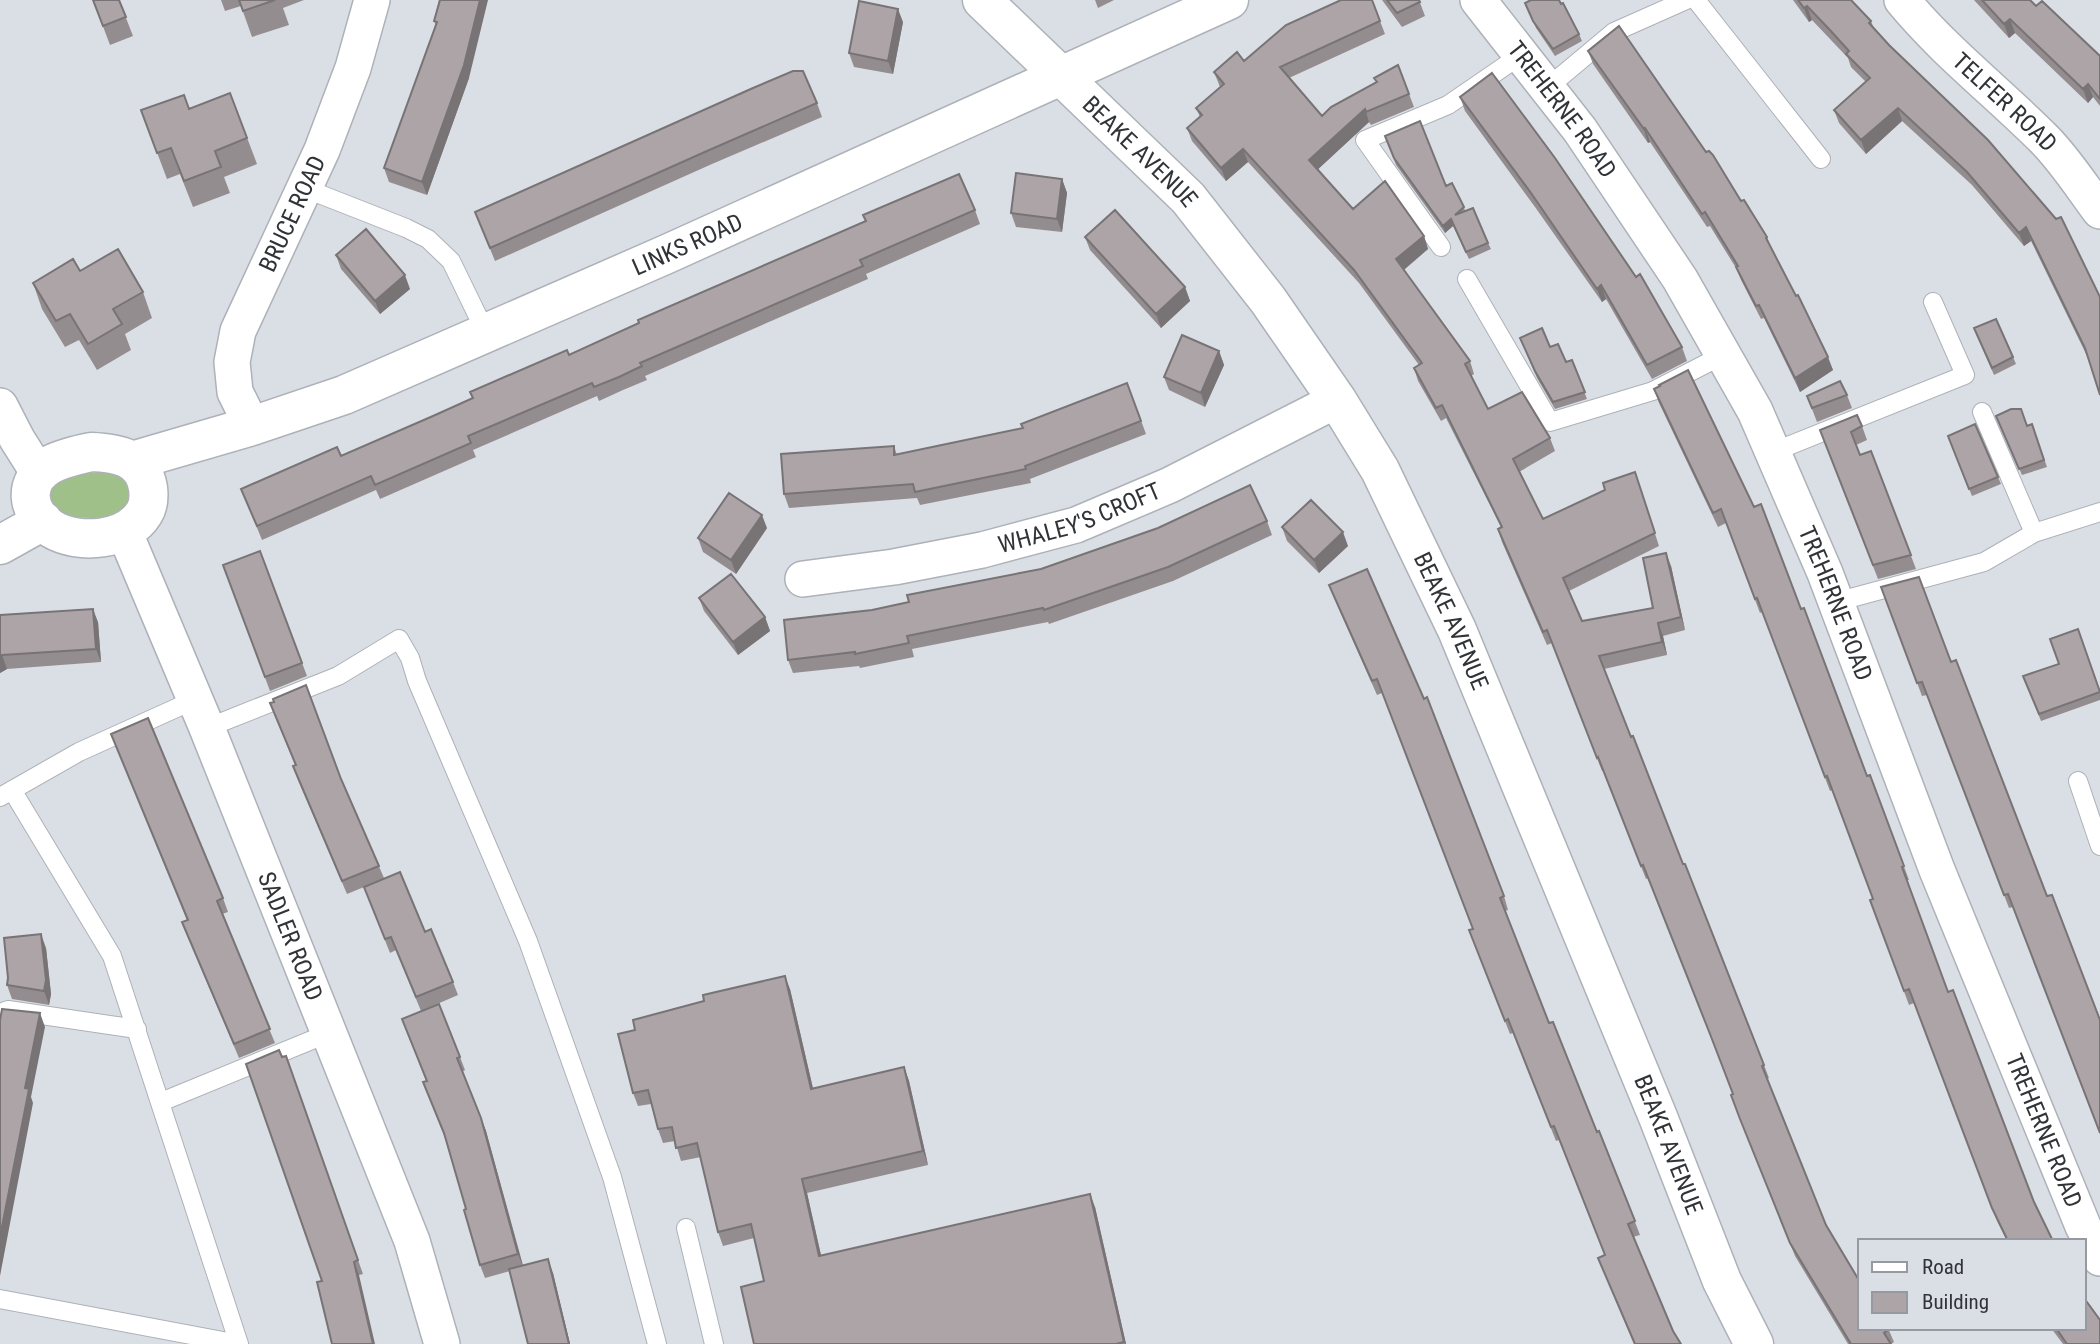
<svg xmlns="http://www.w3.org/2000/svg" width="2100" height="1344" font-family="'Roboto Condensed',sans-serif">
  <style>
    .green { fill: #a0c089 }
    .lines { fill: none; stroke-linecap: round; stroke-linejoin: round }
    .lane-casing { stroke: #adb1b8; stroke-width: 20 }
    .street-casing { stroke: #adb1b8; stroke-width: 38 }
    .secondary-casing { stroke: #adb1b8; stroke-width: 41 }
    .lane { stroke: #fff; stroke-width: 18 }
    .street { stroke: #fff; stroke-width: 35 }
    .secondary { stroke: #fff; stroke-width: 38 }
    .wall { fill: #948d90 }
    .shaded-wall { fill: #787375 }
    .building { fill: #aca4a7; stroke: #787375; stroke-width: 2 }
    .labels { text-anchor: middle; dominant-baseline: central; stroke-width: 6; stroke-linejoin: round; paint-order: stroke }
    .street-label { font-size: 24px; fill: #313336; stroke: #dadfe6 }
  </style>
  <rect width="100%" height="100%" fill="#dadfe6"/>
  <path class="green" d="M108,472C127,477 141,497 121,512C108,521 57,521 50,504C48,500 49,492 49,488L71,473Z"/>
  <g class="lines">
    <g class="lane-casing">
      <path id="lane" d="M1696,0L1821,159
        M1547,88L1614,32L1686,0
        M304,188L406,228L428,239L451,261L486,333
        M1441,247L1365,140L1448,105L1521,55
        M1467,279L1550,422L1653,391L1723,355
        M1982,412L2034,533L2100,512
        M1773,452L1965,375L1933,302
        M1836,602L1984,562L2034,533
        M207,728L338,676L399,639L410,658L417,681L528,941L612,1177L657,1344
        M2078,781L2100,846
        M12,790L112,956L239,1344
        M0,797L79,752L194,700
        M0,1013L8,1010L137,1029
        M161,1102L329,1033
        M686,1228L714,1344
        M0,1299L239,1344"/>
    </g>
    <g class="street-casing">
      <g id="street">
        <path id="s1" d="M1478,0L1580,130L1680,279L1755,411L1825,573L1937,870L2083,1226L2100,1258"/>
        <path id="s2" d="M1902,0C1944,51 1997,92 2044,139C2065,160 2082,187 2100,211"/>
        <path d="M0,406L17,439L39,474"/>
        <path id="s3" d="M252,426L235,392L232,362L238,331L322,150L353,68L372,0"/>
        <path id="s4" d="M124,531L207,728L412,1241L442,1344"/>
        <path id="s5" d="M803,579L894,567L982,550L1076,525L1170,485L1337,400"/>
      </g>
    </g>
    <g class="secondary-casing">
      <g id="secondary">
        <path id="s6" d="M982,0L1188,198L1268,300L1337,400L1380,470L1457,630L1658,1117L1722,1281L1754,1344"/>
        <path d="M91,452C117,453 143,457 148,488C149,496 149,505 144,513C127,541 79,545 52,529C26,513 22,481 50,465C62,458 78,455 91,452Z"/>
        <path id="s7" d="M132,461L252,426L344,395L667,254L1229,0"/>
        <path d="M0,545L43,521"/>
      </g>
    </g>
    <use href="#lane" class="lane"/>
    <use href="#street" class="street"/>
    <use href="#secondary" class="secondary"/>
  </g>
  <path class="wall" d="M93,0H119L133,36L110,45Z
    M221,0H304L283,8L289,25L252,37L241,6L225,11Z
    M439,0L469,78L427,195L389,182L384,168L436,25L434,21Z
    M1095,0H1114L1098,8Z
    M1372,0L1385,34L1289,78L1322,116L1376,82L1374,78L1398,65L1414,107L1371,125L1369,122L1318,169L1353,209L1424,236L1428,249L1404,270L1470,361L1474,374L1471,376L1488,409L1550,438L1555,451L1519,472L1543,519L1605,490L1635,472L1659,546L1569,591L1582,621L1653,608L1671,566L1685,630L1663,636L1667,655L1604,669L1631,737L1764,1065L1769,1078L1767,1079L1826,1225L1888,1328L1894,1342L1891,1344H1848L1795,1256L1745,1132L1733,1094L1715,1047L1648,878L1646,879L1603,771H1602L1552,643L1547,645L1502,542L1498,529L1501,527L1446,418L1441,421L1418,381L1414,368L1419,365L1359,283L1248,162L1226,181L1192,141L1187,128L1200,117L1196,108L1220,87L1214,72L1244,61Z
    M1382,0H1419L1425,16L1402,27Z
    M1793,0H1851L1871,21L1874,29L2056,219L2088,358L2031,241L2024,246L1972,185L1902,121L1866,154L1839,123L1834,110L1866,82L1851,67L1848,58L1812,20L1809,22Z
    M1974,0H2030L2036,6L2100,56V106L2093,97L2088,103L2015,33L2009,38Z
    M1525,3L1579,34L1582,41L1555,56L1536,28Z
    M903,22L893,74L854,67L849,53Z
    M1588,51L1706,152L1767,237L1771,248L1833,370L1800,392L1764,318L1761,319L1741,280L1736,268L1710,226L1707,227L1650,142L1648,143L1593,64Z
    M230,93L257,164L224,177L230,193L193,207L180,174L167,179L141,110L189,109Z
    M1460,97L1682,347L1687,361L1652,379L1606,299L1602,302L1535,207L1465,111Z
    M817,103L822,117L712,164L495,261L475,212Z
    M1385,136L1446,186L1464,207L1465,211L1488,243L1491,249L1469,259L1453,226L1445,233L1396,165Z
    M1062,179L1067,193L1062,232L1016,227L1011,213Z
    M975,210L980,224L866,274L868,279L645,376L647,380L623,390L599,401L597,396L473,450L476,457L380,499L376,490L262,540L241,489L341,456L433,416L569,355Z
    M1085,237L1185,287L1190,301L1161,328L1090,250Z
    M336,255L410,289L380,314L341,269Z
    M80,271L143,292L152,318L125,334L131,350L97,370L79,340L65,347L42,309L33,283Z
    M1974,328L2013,357L2016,364L1994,375Z
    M1520,338L1550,347L1566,362L1572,360L1587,399L1555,409L1537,378Z
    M1219,351L1224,365L1205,407L1169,390L1164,377Z
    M1127,383L1146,434L1030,479L1031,483L920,505L917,498L789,508L784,494L894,446L897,455L1023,428Z
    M1654,389L1801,609L1867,776L1870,775L1909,880H1907L1948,992L2034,1202L2053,1241H2007L1997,1221L1914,1003L1909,1005L1870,900L1873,899L1832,790L1830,791L1762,612L1760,613L1726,523L1718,527L1659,403Z
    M1847,395L1852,408L1817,422L1807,396Z
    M1999,422L2027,426L2032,424L2047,467L2022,475Z
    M1862,426L1867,440L1856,445L1860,455L1871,451L1916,569L1878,579L1820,430Z
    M1948,436L1998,477L2001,484L1972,496Z
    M1267,521L1272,535L1173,581L1049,624L1048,622L912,649L914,657L860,668L859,666L793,673L788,660L872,610L909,602L1041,569Z
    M1282,527L1348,546L1319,573L1287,541Z
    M767,528L736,574L703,552L698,538Z
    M260,551L307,676L270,691L223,565Z
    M1329,585L1504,896L1508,910L1505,911L1549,1023L1625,1196L1640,1235L1633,1237L1673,1331L1681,1344H1634L1598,1258L1605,1255L1559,1140L1556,1141L1513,1033L1510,1034L1469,930L1473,929L1382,693L1377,695L1334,598Z
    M1881,587L1951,662L2047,896L2100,1020V1134L2013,907L2009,908L1927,695L1922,696Z
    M699,598L765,617L770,631L738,655L704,611Z
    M0,615L98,622L101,662L7,669L0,673Z
    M2078,629L2100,693V700L2041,721L2023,676L2059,664Z
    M270,703L341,779L384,878L425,932L453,982L458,995L421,1011L396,950L390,953L364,887L347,894L298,780L293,766L295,765Z
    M111,734L223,898L228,912L222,914L275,1043L239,1058L187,935L182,922L187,920Z
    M46,948L51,994L49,1005L12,999L7,985Z
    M790,989L813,1088L904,1067L909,1081L928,1165L807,1193L821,1255L1095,1207L1126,1344H754L764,1281L754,1238L723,1246L718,1232L701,1157L681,1161L675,1141L663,1143L658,1129L651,1104L638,1106L633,1093Z
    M402,1019L460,1057L465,1070L462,1072L486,1131L523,1265L553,1273L570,1344H528L510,1271L485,1278L480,1265L466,1209L445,1138L423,1082L426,1081Z
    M286,1056L363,1274L359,1275L322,1281L282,1057Z
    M2051,1328H2084L2100,1344H2063Z"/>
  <path class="shaded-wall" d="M480,0H488L469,78L427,195L422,182Z
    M1807,6L1812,20L1809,22L1804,8Z
    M898,9L903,22L893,74L888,61Z
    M2010,19L2015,33L2009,38L2004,24Z
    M2088,84L2093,97L2088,103L2083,89Z
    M1898,108L1902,121L1866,154L1861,140Z
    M1365,109L1369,122L1314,173L1309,160Z
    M1645,128L1650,142L1648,143L1644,129Z
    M1243,149L1248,162L1226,181L1221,168Z
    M1062,179L1067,193L1062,232L1057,219Z
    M1451,219L1453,226L1445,233L1443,226Z
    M2026,227L2031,241L2024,246L2019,233Z
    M1424,236L1428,249L1401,272L1396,259Z
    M405,275L410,289L380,314L375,301Z
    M1601,285L1606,299L1602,302L1597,289Z
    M1185,287L1190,301L1161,328L1156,314Z
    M1219,351L1224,365L1205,407L1201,393Z
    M1828,357L1833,370L1800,392L1795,378Z
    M762,515L767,528L736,574L731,560Z
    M1343,532L1348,546L1319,573L1314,560Z
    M1666,553L1671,566L1685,630L1681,617Z
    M93,609L98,622L101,662L96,649Z
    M765,617L770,631L738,655L733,642Z
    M1658,623L1663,636L1667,655L1662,642Z
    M2,655L7,669L0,673V656Z
    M41,934L46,948L51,994L49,1005L44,991Z
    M785,976L790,989L816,1102L811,1089Z
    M40,1013L45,1027L31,1097L33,1103L0,1276V1237L25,1088Z
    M904,1067L909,1081L928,1165L923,1151Z
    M481,1118L486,1131L523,1267L518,1254Z
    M802,1179L807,1193L824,1269L819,1256Z
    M1090,1194L1095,1207L1126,1344H1125L1124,1342Z
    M548,1259L553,1273L570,1344H569Z
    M354,1262L359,1275L375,1344H373Z"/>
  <path class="building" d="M93,0H119L126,17L103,26Z
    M239,0H275L243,11Z
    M440,0H480L464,65L422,182L384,168L437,22L434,21Z
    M1341,0H1372L1380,21L1280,67L1322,116L1331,107L1377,82L1374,78L1398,65L1409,94L1366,112L1365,109L1309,160L1353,209L1385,181L1424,236L1396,259L1470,361L1465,364L1488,409L1522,392L1550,438L1513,459L1543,519L1605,490L1603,483L1635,472L1655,533L1563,578L1582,621L1653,608L1643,558L1666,553L1681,617L1658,623L1662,642L1599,656L1631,737L1633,736L1683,864H1685L1764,1065L1762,1066L1826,1225L1860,1282V1328H1888L1889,1329L1884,1333L1891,1344H1851L1790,1243L1740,1119L1731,1095L1733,1094L1710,1034L1643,865L1641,866L1598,757L1597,758L1547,630L1543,632L1498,529L1502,527L1442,405L1436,408L1414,368L1422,363L1354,270L1243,149L1221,168L1187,128L1202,115L1196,108L1224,84L1214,72L1237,52L1244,61L1286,25Z
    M1387,0H1419L1420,2L1397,13Z
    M1531,0H1559L1561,4L1563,3L1579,34L1553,49L1533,21L1525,3Z
    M1798,0H1851L1871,21L1869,23L1889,45L1988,140L2056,219L2061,217L2100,297V395L2085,348L2026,227L2019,233L1967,172L1898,108L1861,140L1834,110L1870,78L1846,54L1849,51L1829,29L1807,6L1804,8Z
    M1982,0H2030L2036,6L2042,1L2100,56V99L2088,84L2083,89L2010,19L2004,24Z
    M859,1L898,9L888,61L849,53Z
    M1619,26L1706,152L1709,151L1713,155L1741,201L1744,200L1767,237L1766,238L1796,296L1798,295L1828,357L1795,378L1759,305L1756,306L1736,267L1738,266L1705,212L1702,214L1645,128L1644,129L1588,51Z
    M793,71H803L817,103L707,151L490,248L475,212L753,88Z
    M1492,73L1555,158L1636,277L1640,274L1682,347L1647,365L1601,285L1597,289L1531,193L1460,97Z
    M230,93L247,138L215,151L221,167L184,181L171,148L157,153L141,110L184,95L189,109Z
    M1420,121L1446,186L1452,183L1464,207L1455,215L1473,208L1488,243L1466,252L1451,219L1443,226L1394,158L1385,136Z
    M1016,173L1062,179L1057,219L1011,213Z
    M959,174L975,210L860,260L863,266L640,363L642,366L619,377L594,387L592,383L468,436L471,443L375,485L371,476L257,526L241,489L337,447L341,456L433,416L473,398L470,392L567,350L569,355L639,323L638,320L866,221L863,215Z
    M1115,210L1185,287L1156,314L1085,237Z
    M366,229L405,275L375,301L336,255Z
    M118,249L143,292L113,309L122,324L88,344L70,314L56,321L33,283L73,259L80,271Z
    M1996,319L2013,357L1992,368L1974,328Z
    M1542,328L1550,347L1558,344L1566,362L1572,360L1585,392L1553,402L1535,371L1520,338Z
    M1182,335L1219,351L1201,393L1164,377Z
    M1688,370L1754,507L1761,504L1801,609L1804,608L1867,776L1870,775L1904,866L1902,867L1948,992L1953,990L2034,1202L2053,1241H2008L1992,1208L1909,989L1904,991L1870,900L1873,899L1827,776L1825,777L1757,598L1755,599L1721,509L1713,513L1654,389L1660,386L1659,385Z
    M1840,381L1847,395L1812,408L1807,396Z
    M1127,383L1141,421L1025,466L1026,469L915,492L913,484L784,494L781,454L894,446V455L1023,428L1021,424Z
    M2011,409H2021L2027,426L2032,424L2044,460L2019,469L1996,416Z
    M1857,415L1862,426L1851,432L1860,455L1871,451L1911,555L1873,565L1820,430Z
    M1975,424L1998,477L1969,489L1948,436Z
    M1250,485L1267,521L1168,567L1044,610L1043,608L907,636L909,643L855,654V652L788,660L784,620L872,610L909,602L907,595L1041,569L1158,528Z
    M729,493L762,515L731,560L698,538Z
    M1311,500L1343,532L1314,560L1282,527Z
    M260,551L302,663L265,677L223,565Z
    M1367,569L1424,699L1427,697L1504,896L1500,898L1549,1023L1553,1022L1597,1132L1599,1131L1635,1221L1628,1224L1673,1331L1681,1344H1635L1598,1258L1605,1255L1554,1126L1551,1127L1508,1019L1505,1021L1469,930L1473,929L1377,679L1372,681L1329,585Z
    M731,574L765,617L733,642L699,598Z
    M1919,577L1951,662L1956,660L2047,896L2052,895L2100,1020V1133L2008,894L2004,895L1922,682L1917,683L1881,587Z
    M93,609L96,649L2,655L0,656V615Z
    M2078,629L2100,692L2039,714L2023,676L2059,664L2050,639Z
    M306,685L341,779L379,866L342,881L293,766L296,765L270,703L274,702L273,699Z
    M148,718L223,898L217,901L270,1029L234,1044L182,922L188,920L111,734Z
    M400,872L425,932L431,929L453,982L416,997L391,937L385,939L364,887Z
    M41,934L46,980L44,991L7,985L8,978L4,938Z
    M785,976L811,1089L904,1067L923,1151L802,1179L819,1256L1090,1194L1124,1342L1116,1344H754L741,1287L764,1281L751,1224L718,1232L697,1143L676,1148L672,1127L658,1129L648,1090L633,1093L618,1034L635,1030L633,1020L704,1001L703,995Z
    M439,1004L460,1057L457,1058L481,1118L518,1254L480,1265L464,1210L466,1209L444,1133L423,1082L427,1081L402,1019Z
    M2,1009L40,1013L25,1088L29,1089L0,1237V1020Z
    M279,1050L282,1057L286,1056L358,1260L354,1262L373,1344H332L317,1282L322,1281L246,1064Z
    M548,1259L569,1344H528L509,1269Z
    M2084,1298L2100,1320V1344H2067L2056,1328H2084Z"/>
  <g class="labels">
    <g class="street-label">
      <text stroke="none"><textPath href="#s2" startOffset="145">TELFER ROAD</textPath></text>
      <text stroke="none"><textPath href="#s1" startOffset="138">TREHERNE ROAD</textPath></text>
      <text stroke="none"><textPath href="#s6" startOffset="219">BEAKE AVENUE</textPath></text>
      <text stroke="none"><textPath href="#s3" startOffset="229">BRUCE ROAD</textPath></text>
      <text stroke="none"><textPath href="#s7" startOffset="597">LINKS ROAD</textPath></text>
      <text stroke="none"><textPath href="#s5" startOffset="284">WHALEY'S CROFT</textPath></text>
      <text stroke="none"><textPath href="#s1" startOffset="705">TREHERNE ROAD</textPath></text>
      <text stroke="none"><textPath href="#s6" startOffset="786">BEAKE AVENUE</textPath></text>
      <text stroke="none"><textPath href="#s4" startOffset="438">SADLER ROAD</textPath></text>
      <text stroke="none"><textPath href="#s1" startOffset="1272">TREHERNE ROAD</textPath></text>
      <text stroke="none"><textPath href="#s6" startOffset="1353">BEAKE AVENUE</textPath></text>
    </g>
  </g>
  <rect x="1858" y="1239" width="228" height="91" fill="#dadfe6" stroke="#969aa0" stroke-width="2"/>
  <rect x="1872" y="1262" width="35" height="10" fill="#ffffff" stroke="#969aa0" stroke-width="2"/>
  <text x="1922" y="1274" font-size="21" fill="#313336">Road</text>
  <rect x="1872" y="1292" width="35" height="21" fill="#aca4a7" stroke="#969aa0" stroke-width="2"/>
  <text x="1922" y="1309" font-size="21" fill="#313336">Building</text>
</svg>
